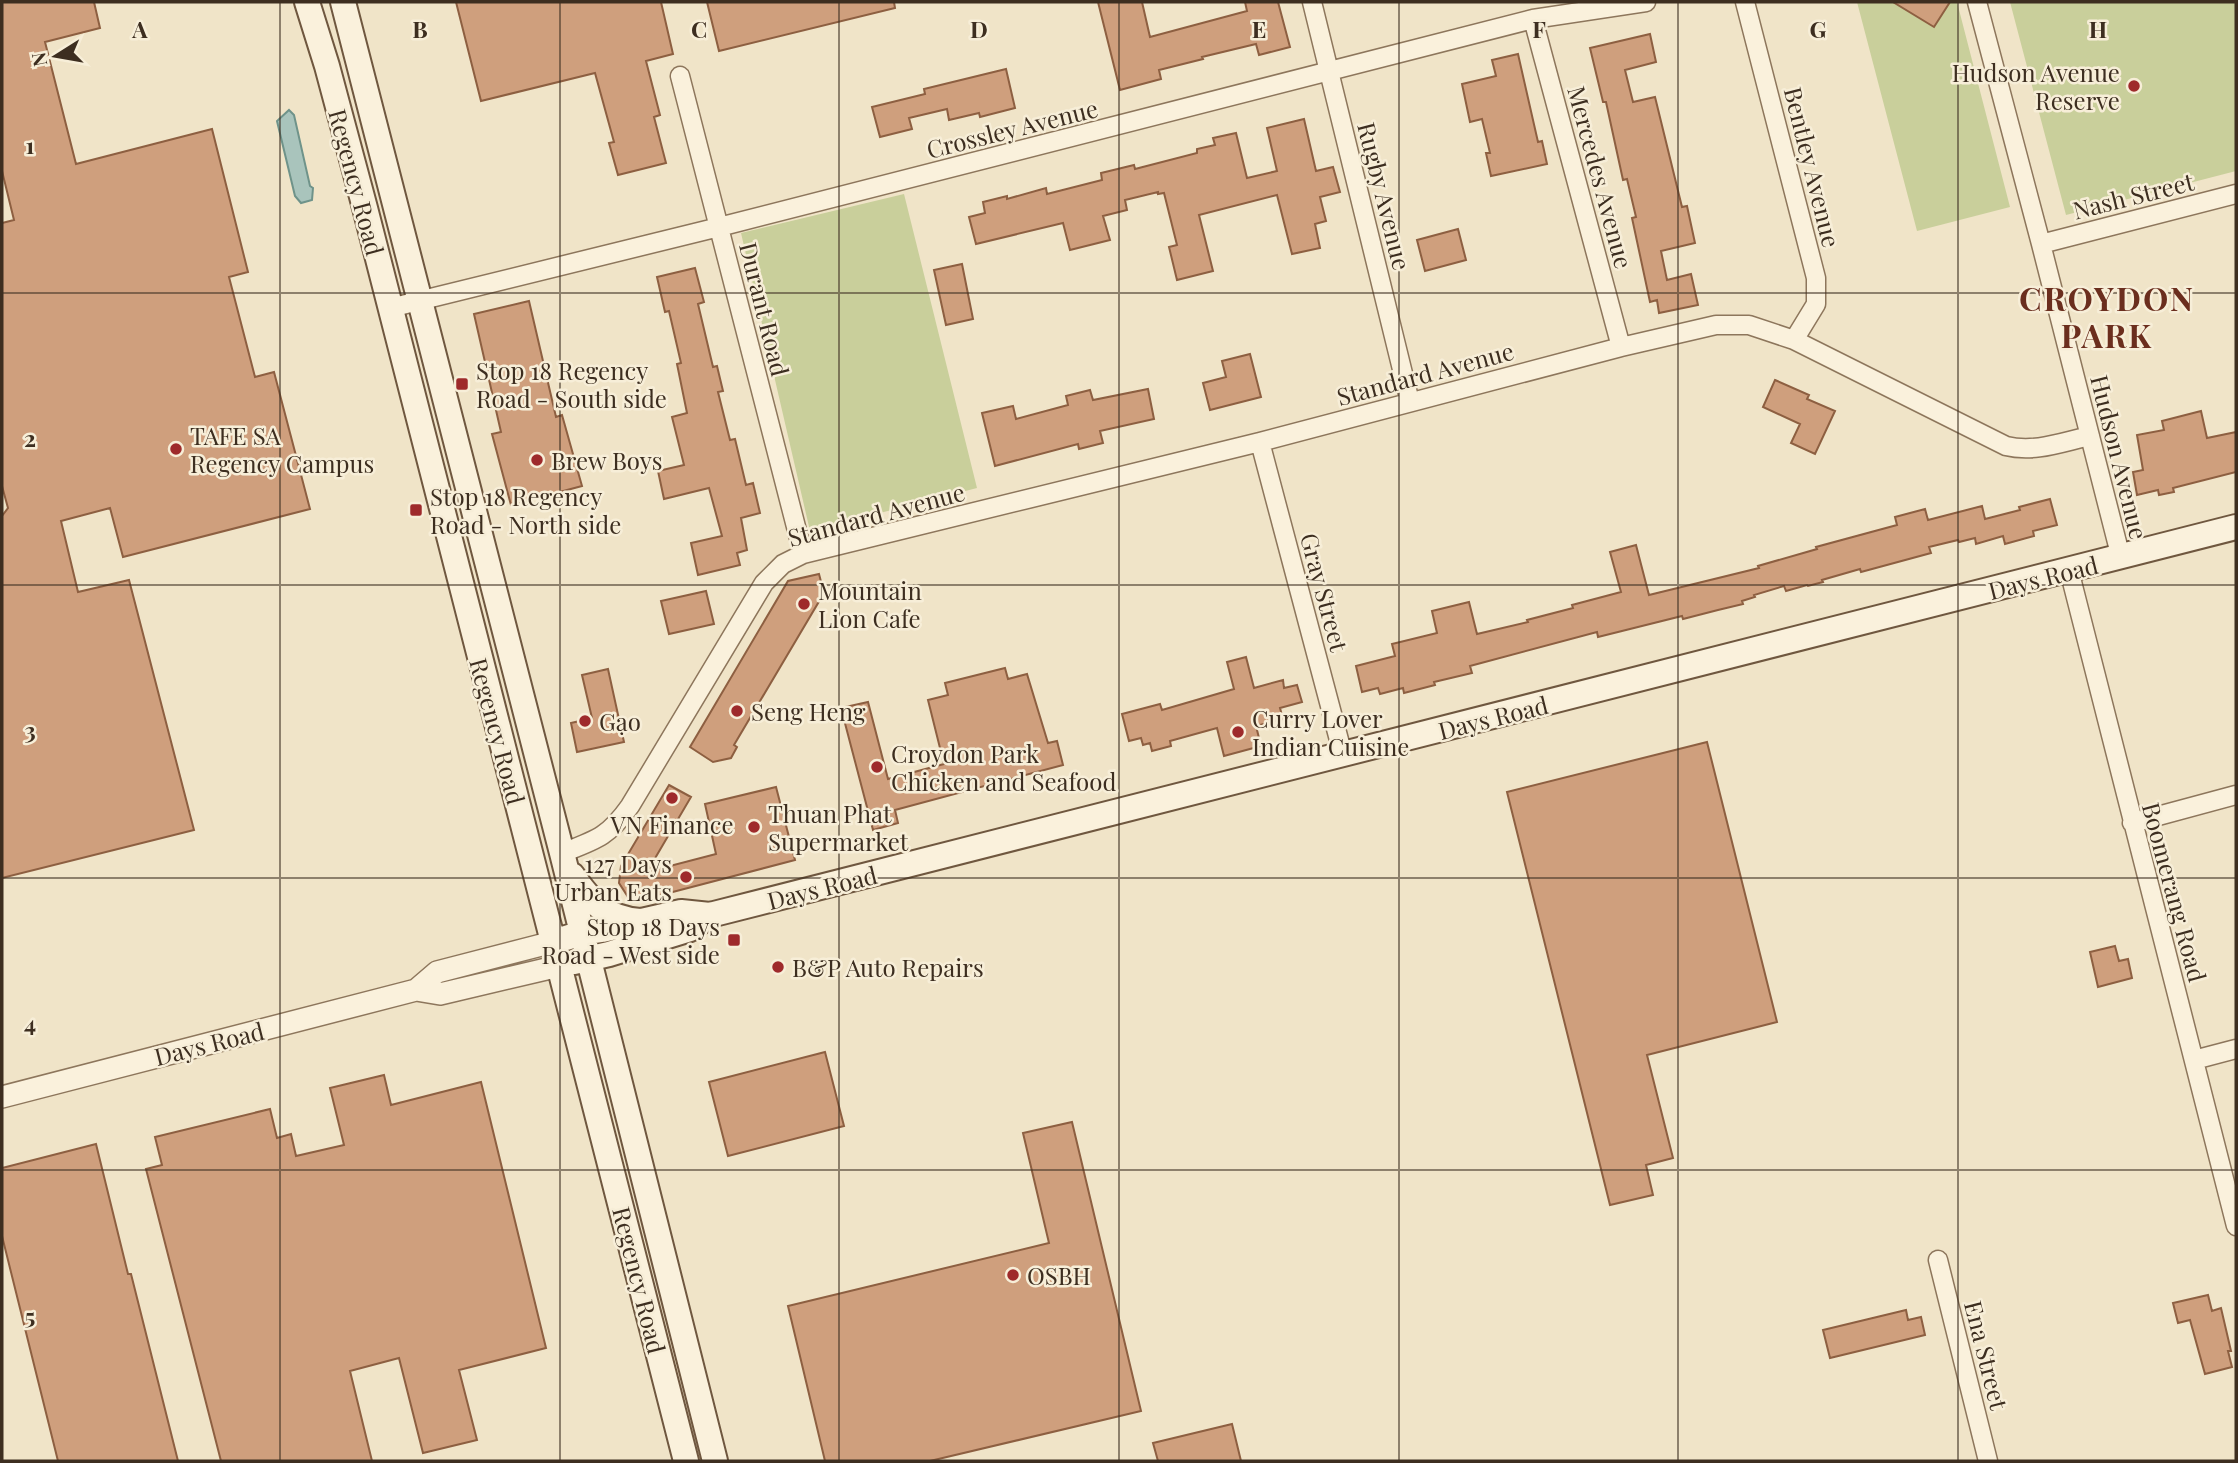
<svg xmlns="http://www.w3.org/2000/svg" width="2238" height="1463" font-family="'Playfair Display',serif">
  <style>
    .green { fill: #c9cf9b }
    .water { fill: #a9c4bc; stroke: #6f938a; stroke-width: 2 }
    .building { fill: #cf9f7d; stroke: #8d5f41; stroke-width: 2 }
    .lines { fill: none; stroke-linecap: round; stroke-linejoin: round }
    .minor-casing { stroke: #8d765c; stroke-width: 21 }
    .tertiary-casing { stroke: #8d765c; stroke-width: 24 }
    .secondary-casing { stroke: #6f573f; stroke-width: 28 }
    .minor { stroke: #faf1dc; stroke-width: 18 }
    .tertiary { stroke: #faf1dc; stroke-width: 21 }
    .secondary { stroke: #faf1dc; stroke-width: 24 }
    .grid { fill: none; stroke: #3d2e20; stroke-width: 2; stroke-opacity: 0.55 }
    .poi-dot { fill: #9e2a2b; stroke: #f7eed8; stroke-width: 2.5 }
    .labels { text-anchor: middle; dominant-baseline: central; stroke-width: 5; stroke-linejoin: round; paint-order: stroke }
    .poi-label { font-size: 24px; fill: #3d2e20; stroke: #f7eed8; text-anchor: start }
    .street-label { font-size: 24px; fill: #3d2e20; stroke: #f7eed8 }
    .district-label { font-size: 32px; font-weight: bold; letter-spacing: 2px; fill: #6b2e1e; stroke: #f7eed8 }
    .grid-label { font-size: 23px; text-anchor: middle; font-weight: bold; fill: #3d2e20; stroke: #f7eed8; stroke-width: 5; stroke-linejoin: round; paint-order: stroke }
  </style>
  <rect width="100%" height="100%" fill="#f0e4c8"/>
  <path class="green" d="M1857,2H1957L2010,207L1917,231Z
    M2010,2H2236V171L2066,215Z
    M904,194L977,488L810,531L741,233Z"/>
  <path class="water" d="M289,110L294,115L310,186L313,188L312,200L301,203L295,196L277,121Z"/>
  <path class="building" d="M2,2H94L100,28L45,42L76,164L212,129L248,272L229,277L255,377L274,372L310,509L123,557L110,508L61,521L78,592L129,580L194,830L2,878V516L8,508L2,486V223L14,220L2,171Z
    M456,2H661L673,54L646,61L660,115L654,117L666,163L618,175L609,143L614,142L595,73L481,101Z
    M707,2H894L895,8L719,51Z
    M1098,2H1142L1150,37L1247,11L1245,2H1278L1290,47L1259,55L1256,44L1202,57L1203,59L1159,70L1161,79L1120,90Z
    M1893,2H1950L1934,27Z
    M1650,34L1656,62L1625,70L1633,102L1655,97L1682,207L1687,206L1695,243L1661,251L1667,280L1691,274L1698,305L1659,313L1657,300L1650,302L1632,218L1636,217L1627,179L1623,180L1606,102H1603L1590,48Z
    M1518,54L1538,142L1542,141L1547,164L1491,176L1486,153H1490L1482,119L1470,122L1462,84L1496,76L1492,60Z
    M1006,69L1015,108L980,117L979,113L949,120L947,109L909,118L912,129L880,137L872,107L925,94L924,89Z
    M1304,119L1316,171L1333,167L1340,192L1320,197L1326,221L1315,224L1320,248L1292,254L1277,195L1199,215L1213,271L1177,280L1169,247L1177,245L1164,193L1158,194V192L1125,200L1127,210L1103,216L1110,240L1070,250L1063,223L976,244L969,217L985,213L983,202L1007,196V199L1046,188L1047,194L1102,180L1101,173L1134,165L1135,169L1197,153V149L1215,145L1213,138L1236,133L1247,178L1277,171L1267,128Z
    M1458,229L1466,260L1425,271L1417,240Z
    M962,264L973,319L946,325L934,270Z
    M695,268L704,302L698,304L713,367L717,366L723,391L718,392L730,440L735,439L746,485L753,483L760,513L741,518L747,550L737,553L740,565L698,575L691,543L722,536L709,488L664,499L658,471L684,465L672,417L687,413L677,364L681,363L669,311L665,312L657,277Z
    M529,301L556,417L562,415L582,486L511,505L492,434L501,432L474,314Z
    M1250,354L1261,397L1210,410L1203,383L1226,377L1222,361Z
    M1775,380L1809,395L1807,399L1835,411L1815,454L1791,443L1800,424L1763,407Z
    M1148,389L1154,419L1100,431L1103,443L1079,449L1078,444L995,466L982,413L1013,406L1016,419L1068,405L1066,396L1090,390L1093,400Z
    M2201,411L2207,438L2236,432V472L2173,488L2174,492L2159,495L2158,490L2137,495L2133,472L2143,470L2137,435L2164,430L2162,421Z
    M2050,499L2057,525L2033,531L2034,536L2005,544L2003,536L1976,544L1975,538L1959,542L1958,540L1929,547L1931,553L1861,572L1860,569L1822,580L1823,582L1808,586L1807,585L1786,591L1784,586L1754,595L1755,597L1742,601L1743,604L1718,610L1683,619L1682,616L1598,637L1597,632L1470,666L1472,673L1434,682L1435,685L1404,693L1403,688L1380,694L1378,688L1362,692L1356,666L1395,656L1392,644L1437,633L1432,611L1469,602L1477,634L1528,622L1527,620L1573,608L1572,605L1621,592L1610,552L1636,545L1649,595L1759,568L1758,566L1817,549L1816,547L1897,525L1895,517L1925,509L1928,520L1982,506L1985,519L2020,510L2019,507Z
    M819,574L824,593L734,745L737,747L731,758L713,762L690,747L788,581Z
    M706,591L714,624L669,634L661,601Z
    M1246,657L1254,688L1283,680L1284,688L1297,685L1302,702L1280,708L1283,719L1256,726L1261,746L1224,756L1217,728L1170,741L1171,746L1152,751L1150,743L1143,745L1141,738L1129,741L1122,714L1160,704L1162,710L1234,689L1227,662Z
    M1005,668L1008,679L1027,674L1048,743L1057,741L1063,765L895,810L898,823L873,830L841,708L868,702L888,779L944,764L928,700L948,695L945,683Z
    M608,669L624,742L577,752L571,723L592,718L582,675Z
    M1707,742L1777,1022L1647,1055L1673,1158L1646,1165L1653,1195L1610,1205L1507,792Z
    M669,785L691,797L647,872L716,854L705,804L776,787L795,860L646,899L628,897L619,883L621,866Z
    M2115,946L2119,961L2128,959L2132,978L2098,987L2090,952Z
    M825,1052L844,1126L728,1156L709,1082Z
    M384,1075L391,1105L481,1082L546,1348L459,1370L477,1440L423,1453L399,1358L350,1371L372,1461H221L146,1169L162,1165L155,1137L270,1109L277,1138L291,1134L296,1156L344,1145L330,1088Z
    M1072,1122L1141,1411L930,1461H825L788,1306L1049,1243L1023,1133Z
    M96,1144L128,1274H131L178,1461H58L2,1236V1168Z
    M2208,1295L2212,1311L2221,1308L2231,1351H2228L2232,1367L2205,1374L2190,1320L2178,1323L2173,1303Z
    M1906,1310L1908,1320L1921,1317L1925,1335L1830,1358L1823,1330Z
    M1232,1424L1241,1461H1158L1153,1443Z"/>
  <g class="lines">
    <g class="minor-casing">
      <path id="minor" d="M1312,2L1410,402
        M1745,2L1816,278V304L1794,340
        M1977,2L2041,244L2121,558
        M1533,19L1621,347
        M680,76L803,554
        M2041,244L2236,194
        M390,308L719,227L1533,19L1646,2
        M1260,442L1343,755
        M2069,570L2236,1226
        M2132,823L2236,795
        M562,853C596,840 608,837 630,806L764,583L783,564L803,554L1260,442L1621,347L1716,325H1749L1794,340L2006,446C2035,453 2062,442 2090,436
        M2194,1060L2236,1049
        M1938,1260L1988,1461"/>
    </g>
    <g class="tertiary-casing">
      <path id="tertiary" d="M416,990L437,972L553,942
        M2,1097L416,990L440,994L559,966"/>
    </g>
    <g class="secondary-casing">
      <path id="secondary" d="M307,2L327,66L365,208L686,1461
        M343,2L562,853L715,1461
        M572,875C591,902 605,918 640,921
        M553,942L582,933L602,930L681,912L710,915L2236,527
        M574,962L609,954L690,929L710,915"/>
    </g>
    <use href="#minor" class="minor"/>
    <use href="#tertiary" class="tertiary"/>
    <use href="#secondary" class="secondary"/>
  </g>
  <path class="grid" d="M280,2V1461M560,2V1461M839,2V1461M1119,2V1461M1399,2V1461M1678,2V1461M1958,2V1461M2,293H2236M2,585H2236M2,878H2236M2,1170H2236"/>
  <g class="poi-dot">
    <circle cx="2134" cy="86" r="7"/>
    <rect x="455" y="377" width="14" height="14" rx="3.5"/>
    <circle cx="176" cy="449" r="7"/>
    <circle cx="537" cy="460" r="7"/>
    <rect x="409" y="503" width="14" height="14" rx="3.5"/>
    <circle cx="804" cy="604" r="7"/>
    <circle cx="737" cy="711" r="7"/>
    <circle cx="585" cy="721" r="7"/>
    <circle cx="1238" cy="732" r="7"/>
    <circle cx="877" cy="767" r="7"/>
    <circle cx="672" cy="798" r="7"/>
    <circle cx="754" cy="827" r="7"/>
    <circle cx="686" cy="877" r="7"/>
    <rect x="727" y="933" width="14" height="14" rx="3.5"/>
    <circle cx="778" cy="967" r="7"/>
    <circle cx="1013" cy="1275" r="7"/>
  </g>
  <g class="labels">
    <g class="poi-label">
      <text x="2120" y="72" text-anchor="end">Hudson Avenue<tspan x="2120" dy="28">Reserve</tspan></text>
      <text x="476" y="370">Stop 18 Regency<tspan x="476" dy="28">Road - South side</tspan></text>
      <text x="190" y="435">TAFE SA<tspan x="190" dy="28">Regency Campus</tspan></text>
      <text x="551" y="460">Brew Boys</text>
      <text x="430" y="496">Stop 18 Regency<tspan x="430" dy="28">Road - North side</tspan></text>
      <text x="818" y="590">Mountain<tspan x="818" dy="28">Lion Cafe</tspan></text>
      <text x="751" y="711">Seng Heng</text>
      <text x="1252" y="718">Curry Lover<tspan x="1252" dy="28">Indian Cuisine</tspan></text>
      <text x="599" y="721">Gạo</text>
      <text x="891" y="753">Croydon Park<tspan x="891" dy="28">Chicken and Seafood</tspan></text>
      <text x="768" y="813">Thuan Phat<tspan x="768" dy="28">Supermarket</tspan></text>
      <text x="672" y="824" text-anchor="middle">VN Finance</text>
      <text x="672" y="863" text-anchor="end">127 Days<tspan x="672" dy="28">Urban Eats</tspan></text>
      <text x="720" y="926" text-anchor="end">Stop 18 Days<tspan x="720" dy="28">Road - West side</tspan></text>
      <text x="792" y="967">B&amp;P Auto Repairs</text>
      <text x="1027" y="1275">OSBH</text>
    </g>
    <g class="street-label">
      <text transform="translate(1012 128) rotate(-14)">Crossley Avenue</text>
      <text transform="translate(1813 167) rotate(76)">Bentley Avenue</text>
      <text transform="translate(1601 177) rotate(75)">Mercedes Avenue</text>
      <text transform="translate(357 182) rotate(75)">Regency Road</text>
      <text transform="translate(2133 195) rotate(-14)">Nash Street</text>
      <text transform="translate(1385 196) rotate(76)">Rugby Avenue</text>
      <text transform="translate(765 309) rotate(76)">Durant Road</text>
      <text transform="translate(1425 373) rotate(-15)">Standard Avenue</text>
      <text transform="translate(2120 457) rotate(76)">Hudson Avenue</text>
      <text transform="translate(876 514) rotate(-15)">Standard Avenue</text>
      <text transform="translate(2043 577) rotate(-14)">Days Road</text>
      <text transform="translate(1325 592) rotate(75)">Gray Street</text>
      <text transform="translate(1493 717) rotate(-14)">Days Road</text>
      <text transform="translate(498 731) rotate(75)">Regency Road</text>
      <text transform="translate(822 887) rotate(-14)">Days Road</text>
      <text transform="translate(2175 892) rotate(75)">Boomerang Road</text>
      <text transform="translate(209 1043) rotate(-14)">Days Road</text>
      <text transform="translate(640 1280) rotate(76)">Regency Road</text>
      <text transform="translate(1987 1355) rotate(76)">Ena Street</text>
    </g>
    <g class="district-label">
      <text x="2107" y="297">CROYDON<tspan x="2107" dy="37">PARK</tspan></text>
    </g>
  </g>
  <g class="grid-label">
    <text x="140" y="38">A</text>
    <text x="420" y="38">B</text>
    <text x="699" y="38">C</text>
    <text x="979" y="38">D</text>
    <text x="1259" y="38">E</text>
    <text x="1539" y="38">F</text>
    <text x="1818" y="38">G</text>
    <text x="2098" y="38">H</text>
    <text x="30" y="154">1</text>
    <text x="30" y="447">2</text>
    <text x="30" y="739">3</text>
    <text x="30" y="1032">4</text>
    <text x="30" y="1325">5</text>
  </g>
  <rect width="2238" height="1463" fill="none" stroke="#3d2e20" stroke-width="7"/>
  <g transform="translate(56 56) rotate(259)" stroke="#f7eed8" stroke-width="5" paint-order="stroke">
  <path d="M0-5L12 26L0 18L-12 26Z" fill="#3d2e20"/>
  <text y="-10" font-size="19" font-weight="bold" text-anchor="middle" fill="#3d2e20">N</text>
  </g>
</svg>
